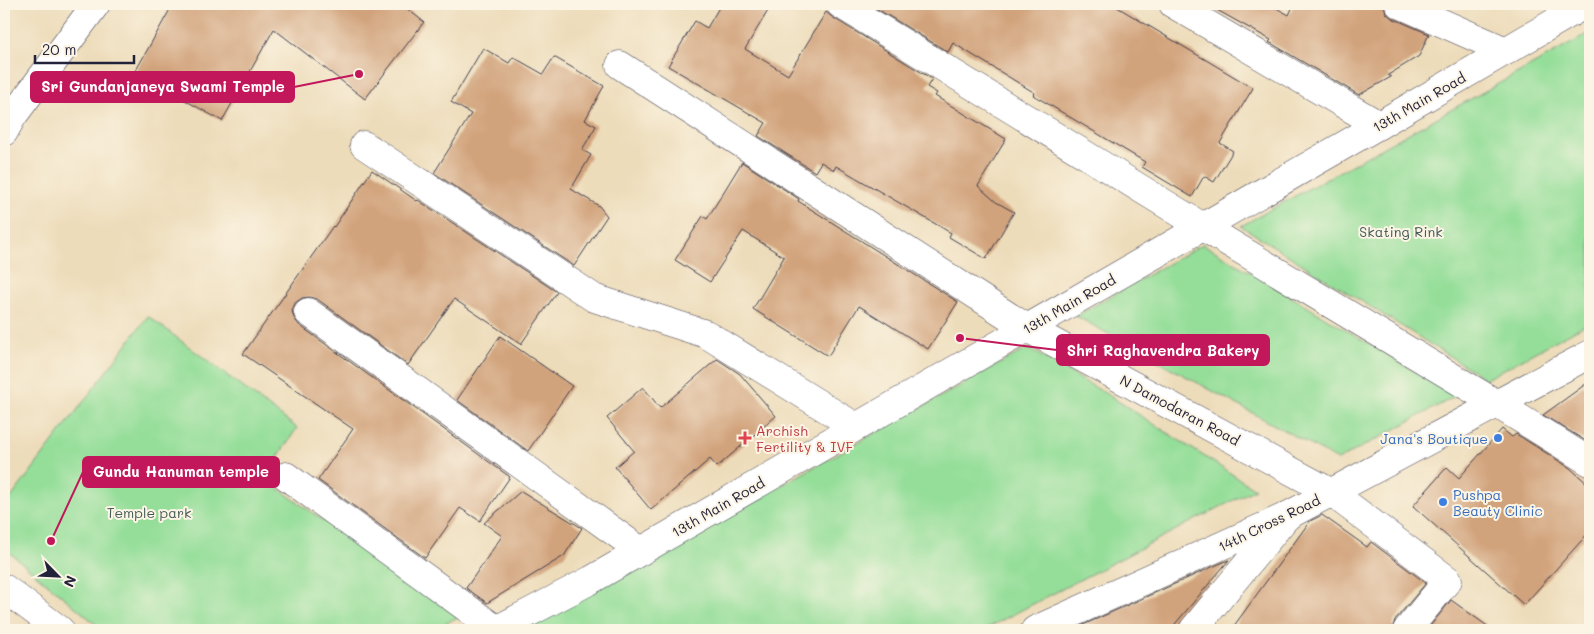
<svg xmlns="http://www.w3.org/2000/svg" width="1594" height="634" font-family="Mali,sans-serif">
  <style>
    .built { fill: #f7d1c7 }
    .green { fill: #94de99; stroke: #5b806a }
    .building { fill: #d1a37b }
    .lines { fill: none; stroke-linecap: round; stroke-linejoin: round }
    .street-casing { stroke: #403e4e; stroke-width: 29 }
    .secondary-casing { stroke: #403e4e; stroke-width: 29 }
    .street { stroke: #fff; stroke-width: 28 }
    .secondary { stroke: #fff; stroke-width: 28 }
    .health-dot { fill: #e0444e; stroke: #fcf5e5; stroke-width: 2 }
    .shop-dot { fill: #3f7fe0; stroke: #fcf5e5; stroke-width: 2 }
    .labels { text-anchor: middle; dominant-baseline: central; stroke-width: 4; stroke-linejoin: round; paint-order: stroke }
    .street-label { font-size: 14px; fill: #22223b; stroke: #fcf5e5 }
    .park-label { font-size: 14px; fill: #445a57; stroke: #fcf5e5 }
    .health-label { font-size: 14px; fill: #be3a42; stroke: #fcf5e5; text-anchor: start }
    .shop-label { font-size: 14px; fill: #366cbe; stroke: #fcf5e5; text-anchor: end }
    .leader { fill: none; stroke: #c2185b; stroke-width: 2 }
    .callout-dot { fill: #c2185b; stroke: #fcf5e5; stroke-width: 2 }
    .callout { fill: #c2185b; stroke: #c2185b; stroke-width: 2 }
    .callout-label { font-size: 15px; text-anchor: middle; font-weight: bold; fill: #fff }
  </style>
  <rect width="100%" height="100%" fill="#fcf5e5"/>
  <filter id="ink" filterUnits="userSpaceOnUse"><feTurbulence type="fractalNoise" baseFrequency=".02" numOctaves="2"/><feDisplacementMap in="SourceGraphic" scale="10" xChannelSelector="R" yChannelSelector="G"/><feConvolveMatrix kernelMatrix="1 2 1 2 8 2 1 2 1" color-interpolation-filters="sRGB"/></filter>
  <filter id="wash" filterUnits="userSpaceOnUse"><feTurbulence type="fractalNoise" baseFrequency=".0096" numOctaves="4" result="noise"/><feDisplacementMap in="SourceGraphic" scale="20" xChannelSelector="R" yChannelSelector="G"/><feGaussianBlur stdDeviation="1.12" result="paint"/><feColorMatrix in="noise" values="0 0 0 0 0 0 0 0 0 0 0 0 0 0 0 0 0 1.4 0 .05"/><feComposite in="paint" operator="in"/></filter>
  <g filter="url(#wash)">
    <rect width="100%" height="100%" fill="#eddcba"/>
    <path class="built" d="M1590,607V630H1574Z"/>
    <path class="green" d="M1590,33V322L1486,379L1241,226Z
      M1203,244L1456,396L1338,460L1076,316Z
      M148,316L297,428L264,478L458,617L433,630H103L4,548V507Z
      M1028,348L1110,396L1255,489L983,630H521Z"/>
    <g id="blocks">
      <path class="building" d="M173,4H401L424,22L365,99L274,29L222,121L135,72Z
        M721,4H772L745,49L788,75L826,12L832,17L932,79L927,87L937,93L935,96L1006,139L978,186L996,202L1014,212L986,259L949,237L951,233L836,166L834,170L821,162L815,172L758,136L766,123L668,66L695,21L707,28Z
        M869,4H1112L1253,88L1220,143L1233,151L1214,182L1204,176L1192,197L1142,167L1145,162L1033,95L1035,93L953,43L948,52Z
        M1206,4H1269L1289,15L1294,4H1384L1386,13L1392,18L1429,34L1419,56L1388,75L1391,77L1359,95L1269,42L1271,40Z
        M483,48L509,63L513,57L543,74L554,57L604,86L585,120L596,126L582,150L591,155L571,189L599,206L607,216L574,266L434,173L471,114L451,102Z
        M742,162L799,199L798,201L958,302L928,349L859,306L828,356L753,309L784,257L743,231L710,282L675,260L703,216L707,219Z
        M372,170L417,201L418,200L557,292L521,344L454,299L408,365L317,299L310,297L302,298L295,303L292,311L294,318L299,325L510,477L480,521L460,508L425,558L318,480L353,429L243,354L333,226L334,227Z
        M500,336L572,386L528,451L457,400Z
        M717,359L740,374L776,416L717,467L710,459L651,510L615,467L634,451L607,418L643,387L660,408Z
        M1590,381V442L1589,443L1543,415Z
        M1502,429L1512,437L1516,434L1570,468L1590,486V531L1524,605L1413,506L1447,467L1459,478Z
        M521,491L582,528L564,556L487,603L466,588L502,536L484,523Z
        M1322,515L1367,547L1371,542L1426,583L1395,620L1392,630H1231L1310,521Z
        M1229,560L1170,630H1072L1219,564Z
        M1451,600L1493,630H1427Z"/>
    </g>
  </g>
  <g filter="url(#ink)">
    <use href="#blocks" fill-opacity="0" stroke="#403e4e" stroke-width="1"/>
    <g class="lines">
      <g class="street-casing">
        <path id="street" d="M840,4L1203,227
          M1173,4L1379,125
          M1399,4L1506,51
          M620,65L1027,328
          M364,145L594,298L706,334L856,427
          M308,312L641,551
          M1497,404L1590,462
          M286,476L497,630
          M1332,493L1448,580L1407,630
          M1193,630L1287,516"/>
      </g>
      <g class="secondary-casing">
        <path id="secondary" d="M4,132L13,116L96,4
          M1203,227L1497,404
          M1027,328L1332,493
          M4,588L60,630
          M496,630L591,580L1379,125L1586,4
          M1035,630L1287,516L1590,354"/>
      </g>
      <use href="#street" class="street"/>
      <use href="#secondary" class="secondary"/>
    </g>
  </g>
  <path class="health-dot" d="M742.5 430.5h5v5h5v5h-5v5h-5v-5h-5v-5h5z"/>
  <g class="shop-dot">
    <circle cx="1498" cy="438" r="5"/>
    <circle cx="1443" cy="502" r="5"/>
  </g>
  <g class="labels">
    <g class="street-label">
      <text transform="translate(1419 102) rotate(-30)">13th Main Road</text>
      <text transform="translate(1069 304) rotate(-30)">13th Main Road</text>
      <text transform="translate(1180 410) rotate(28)">N Damodaran Road</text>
      <text transform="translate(718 507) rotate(-30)">13th Main Road</text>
      <text transform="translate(1269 523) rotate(-26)">14th Cross Road</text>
    </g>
    <g class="park-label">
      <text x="1401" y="231">Skating Rink</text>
      <text x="149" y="512">Temple park</text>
    </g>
    <g class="health-label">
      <text x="756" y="430">Archish<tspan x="756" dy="16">Fertility &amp; IVF</tspan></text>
    </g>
    <g class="shop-label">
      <text x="1488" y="438">Jana's Boutique</text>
      <text x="1453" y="494" text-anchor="start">Pushpa<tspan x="1453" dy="16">Beauty Clinic</tspan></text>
    </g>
  </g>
  <path class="leader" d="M359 74L294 87M960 338L1057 350M51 541L83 472"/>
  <g class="callout-dot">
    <circle cx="359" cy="74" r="5"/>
    <circle cx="960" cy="338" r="5"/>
    <circle cx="51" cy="541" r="5"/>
  </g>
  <g class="callout">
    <rect x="31" y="72" width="263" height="30" rx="5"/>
    <rect x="1057" y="335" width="212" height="30" rx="5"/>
    <rect x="83" y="457" width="196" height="30" rx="5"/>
  </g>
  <g class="callout-label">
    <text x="163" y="92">Sri Gundanjaneya Swami Temple</text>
    <text x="1163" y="356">Shri Raghavendra Bakery</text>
    <text x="181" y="477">Gundu Hanuman temple</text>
  </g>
  <rect width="1594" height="634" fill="none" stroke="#fcf5e5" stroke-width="20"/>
  <g transform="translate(58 576) rotate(114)" stroke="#fcf5e5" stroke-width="4" paint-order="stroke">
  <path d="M0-4L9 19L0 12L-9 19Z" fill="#22223b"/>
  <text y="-8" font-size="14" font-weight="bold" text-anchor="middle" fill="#22223b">N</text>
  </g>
  <path d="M35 55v8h99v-8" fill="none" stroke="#22223b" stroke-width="2.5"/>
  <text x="42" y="55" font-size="15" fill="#22223b" stroke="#fcf5e5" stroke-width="4" paint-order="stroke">20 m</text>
</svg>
